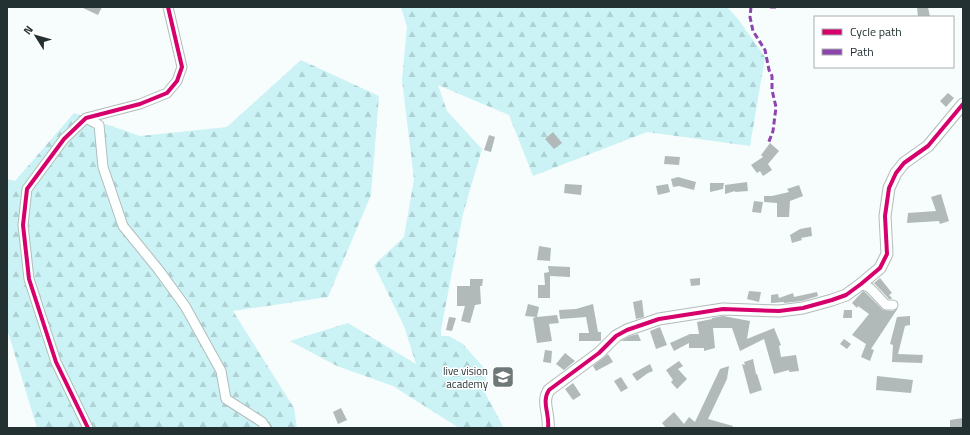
<svg xmlns="http://www.w3.org/2000/svg" width="970" height="435" font-family="'Titillium Web',sans-serif">
  <style>
    .forest { fill: url(#forest-firs) }
    .building { fill: #b1b9b9 }
    .lines { fill: none; stroke-linecap: round; stroke-linejoin: round }
    .minor-casing { stroke: #b2bbbb; stroke-width: 11 }
    .tertiary-casing { stroke: #b2bbbb; stroke-width: 13 }
    .minor { stroke: #feffff; stroke-width: 9 }
    .tertiary { stroke: #feffff; stroke-width: 11 }
    .quiet { stroke: #8e44ad; stroke-width: 3; stroke-dasharray: 6 3; stroke-linecap: butt }
    .cycleway-casing { stroke: #fff; stroke-width: 6 }
    .cycleway { stroke: #d6006c; stroke-width: 4 }
    .labels { text-anchor: middle; dominant-baseline: central; stroke-width: 3; stroke-linejoin: round; paint-order: stroke }
    .poi-label { font-size: 11px; fill: #243132; stroke: #fff; text-anchor: end }
  </style>
  <defs>
    <pattern id="forest-firs" width="22" height="20" patternUnits="userSpaceOnUse"><rect width="22" height="20" fill="#cbf3f6"/><path d="M5 1l3.5 6h-7zM16 11l3.5 6h-7z" fill="#aed1d3"/></pattern>
  </defs>
  <rect width="100%" height="100%" fill="#f7fcfc"/>
  <path class="forest" d="M401,7H727L738,19L765,57L750,146L647,132L533,176L509,115L438,85L447,111L482,149L463,214L441,330V336H449L463,344L484,368L486,375L485,393L504,428H459L393,386L337,366L290,341L348,323L416,364L404,326L374,265L404,237L414,179L402,80L407,27Z
    M301,60L379,96L371,195L328,297L233,311L294,408L297,428H37L7,329V179L15,181L74,113L140,136L227,127Z"/>
  <path class="building" d="M81,7H102L98,15Z
    M917,7H928L930,17H918Z
    M948,93L954,98L946,107L940,101Z
    M553,132L562,143L554,149L545,139Z
    M489,135L495,137L491,152L484,150Z
    M770,143L779,151L768,164L772,170L763,176L760,171L757,173L751,165L763,157L761,155Z
    M665,156L680,157L679,165L664,164Z
    M678,177L696,182L694,190L679,186L673,187L671,179Z
    M747,182L748,191L735,192V191L725,194V185Z
    M710,183H724L723,189L710,192Z
    M565,184L582,185L581,195L564,193Z
    M668,184L670,192L658,195L656,186Z
    M799,185L803,196L790,201L789,217H777V203L764,202V196H772L789,192L787,189Z
    M941,194L949,221L940,224L939,221L907,223L908,213L936,211L931,197Z
    M754,201L763,202L761,213L752,212Z
    M811,227L812,236L801,238L802,240L792,243L790,235L800,229Z
    M539,246L551,248L550,261L537,260Z
    M548,266L570,267V277L550,276V298H538V285H545L544,273L549,272Z
    M700,278V285L691,286L690,279Z
    M880,278L892,293L889,295L892,298L891,299H889L874,283Z
    M470,279H483L482,286H480L481,304L475,305L470,323L461,321L465,306H457V286H470Z
    M749,291L761,292L759,302L747,299Z
    M863,291L866,293L883,310L893,311L898,308L871,349L874,350L870,361L861,357L866,344L852,335L869,314L858,306L857,308L852,303Z
    M817,292L818,296L802,301L784,303V302L771,303V295L778,294L779,298L793,293L794,297Z
    M642,300L644,317L636,319L633,302Z
    M528,304L539,307L537,317L557,315L559,323L549,324L552,341L537,343L533,318L536,317L525,316Z
    M593,304L598,332H601V341H579V333H589L586,317L560,319L559,310L576,309Z
    M844,310H852V318H843Z
    M723,316L750,321L747,339L774,328L781,345L779,346L781,357L796,355L799,371L789,372V370L774,374L764,339L740,351L732,328H713L715,348L704,351V348H689V343L674,351L670,343L690,334H699L697,322L712,319V318Z
    M910,316V325L905,326L898,354L923,355L922,363L892,362L893,345L890,344L897,317Z
    M449,317L456,318L452,331L446,330Z
    M660,327L667,345L656,349L650,331Z
    M638,334L641,341H621L630,336Z
    M844,339L851,344L847,349L840,344Z
    M545,350L552,351L551,363L543,362Z
    M565,353L575,361L564,370L556,364Z
    M608,354L613,362L596,371L593,366Z
    M753,359L756,374H757L762,390L750,394L742,364L745,365L744,362Z
    M679,361L683,366L678,369L687,379L677,389L671,382L673,380L666,370Z
    M650,364L653,371L648,373L637,381L632,374Z
    M729,366L727,379L708,419L733,426L732,428H666L662,423L674,412L684,424L689,417L695,422L720,369Z
    M877,376L913,380L911,393L876,390Z
    M621,377L628,388L621,392L614,381Z
    M573,383L581,395L573,400L565,389Z
    M341,408L347,420L338,424L333,412Z
    M963,418V428H950V420Z"/>
  <g class="lines">
    <g class="minor-casing">
      <path id="minor" d="M86,118L99,125L103,167L123,226L158,269L185,306L221,371L226,399L262,422L266,428
        M861,284L870,288L886,305H893
        M88,428L56,362L29,279L23,225L27,189L64,139L86,118L140,104L167,93L177,81L182,67L168,7"/>
    </g>
    <g class="tertiary-casing">
      <path id="tertiary" d="M548,428C550,414 541,402 549,390L599,353L616,336L627,330L659,319L723,309L779,311L803,308L832,300L846,295L861,284L880,268L887,254L885,216L889,188L896,173L904,163L928,146L963,104"/>
    </g>
    <use href="#minor" class="minor"/>
    <use href="#tertiary" class="tertiary"/>
    <path class="quiet" d="M751,7L750,17L753,31L765,50L769,70L772,76V90L776,107L773,131L768,144
      M770,7H779"/>
    <g class="cycleway-casing">
      <path id="cycleway" d="M88,428L56,362L29,279L23,225L27,189L64,139L86,118L140,104L167,93L177,81L182,67L168,7
        M548,428C550,414 541,402 549,390L599,353L616,336L627,330L659,319L723,309L779,311L803,308L832,300L846,295L861,284L880,268L887,254L885,216L889,188L896,173L904,163L928,146L963,104"/>
    </g>
    <use href="#cycleway" class="cycleway"/>
  </g>
  <defs>
    <g id="school-square" transform="scale(1.15)"><rect x="-9" y="-9" width="18" height="18" rx="4" fill="#6e7879" stroke="#fff"/><path d="M0-5L7-2L0 1L-7-2ZM-4 1L0 2.5L4 1V4Q0 6-4 4Z" fill="#fff"/></g>
  </defs>
  <g fill-rule="evenodd">
    <use href="#school-square" x="503" y="377"/>
  </g>
  <g class="labels">
    <g class="poi-label">
      <text x="488" y="371">live vision<tspan x="488" dy="13">academy</tspan></text>
    </g>
  </g>
  <rect width="970" height="435" fill="none" stroke="#243132" stroke-width="16"/>
  <rect x="814" y="16" width="140" height="52" fill="#ffffff" stroke="#a7adad"/>
  <rect x="822" y="29" width="20" height="6" fill="#d6006c" stroke="#a7adad"/>
  <text x="850" y="36" font-size="12" fill="#243132">Cycle path</text>
  <rect x="822" y="49" width="20" height="6" fill="#8e44ad" stroke="#a7adad"/>
  <text x="850" y="56" font-size="12" fill="#243132">Path</text>
  <g transform="translate(36 36) rotate(307)" stroke="#ffffff" stroke-width="3" paint-order="stroke">
  <path d="M0-3L7 15L0 10L-7 15Z" fill="#243132"/>
  <text y="-6" font-size="11" font-weight="bold" text-anchor="middle" fill="#243132">N</text>
  </g>
</svg>
